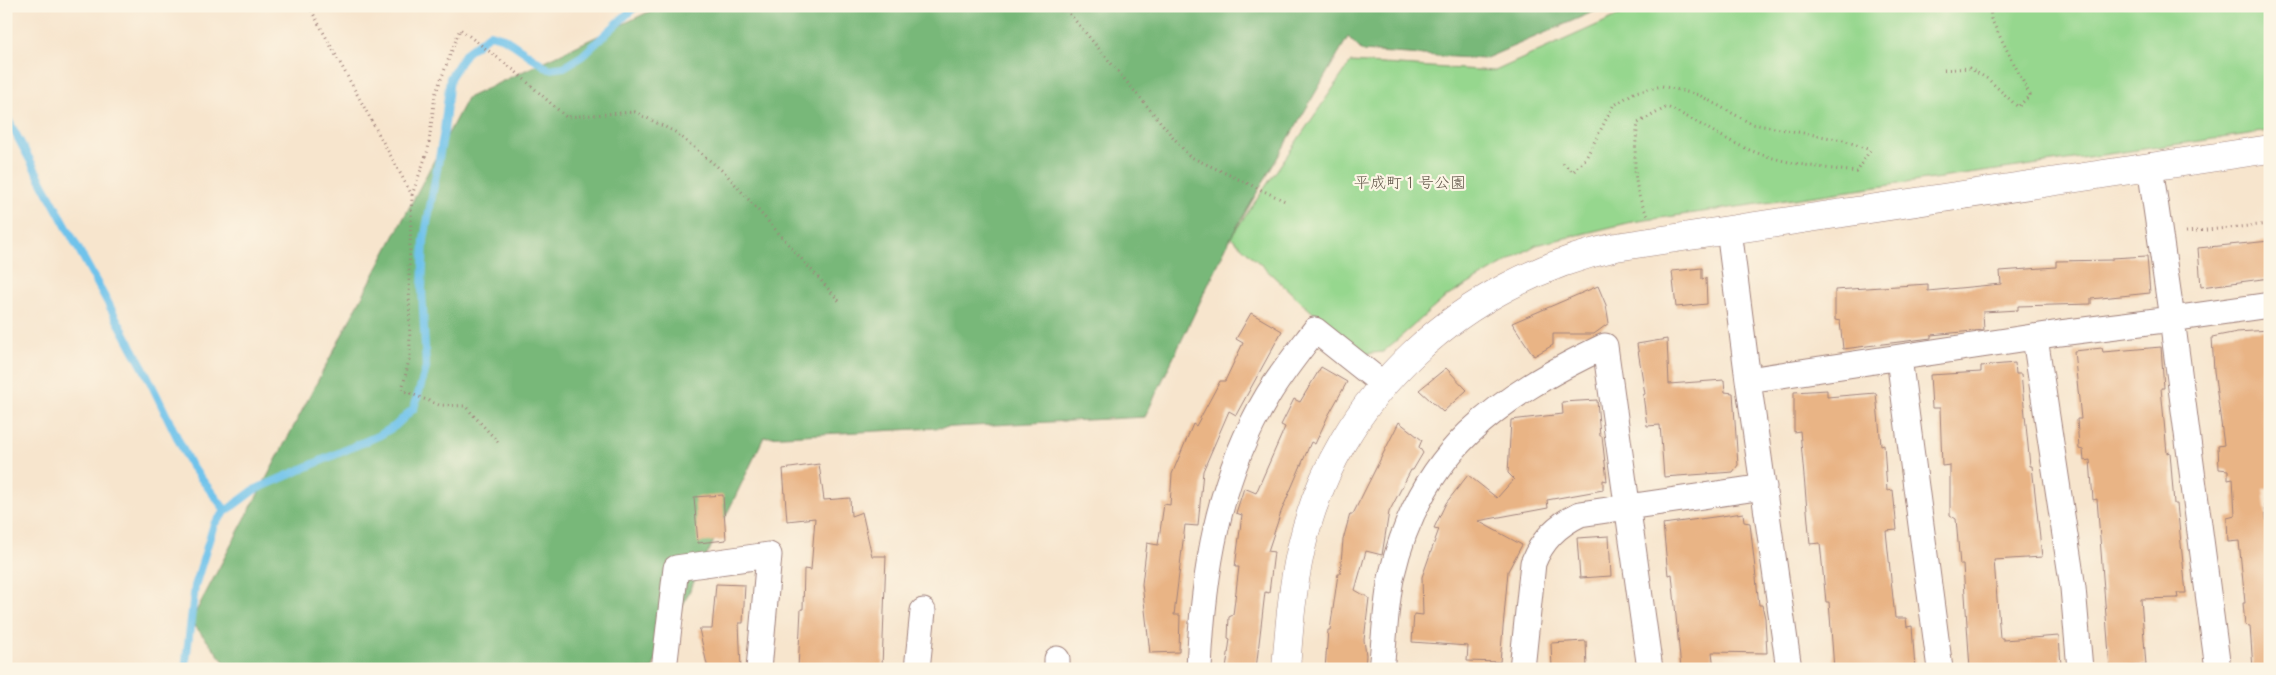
<svg xmlns="http://www.w3.org/2000/svg" width="2276" height="675" font-family="'Architects Daughter','Klee One',sans-serif">
  <style>
    .green { fill: #96d78e; stroke: #707b5c }
    .forest { fill: #78b879; stroke: #616c52 }
    .lines { fill: none; stroke-linecap: round; stroke-linejoin: round }
    .stream { stroke: #6fc3eb; stroke-width: 8 }
    .building { fill: #e9b485 }
    .minor-casing { stroke: #a0827c; stroke-width: 27 }
    .tertiary-casing { stroke: #a0827c; stroke-width: 29 }
    .path { stroke: #a0827c; stroke-width: 3; stroke-dasharray: 1 4; stroke-linecap: butt }
    .minor { stroke: #fff; stroke-width: 25 }
    .tertiary { stroke: #fff; stroke-width: 28 }
    .labels { text-anchor: middle; dominant-baseline: central; stroke-width: 4.5; stroke-linejoin: round; paint-order: stroke }
    .park-label { font-size: 16px; fill: #615649; stroke: #fcf5e5 }
  </style>
  <rect width="100%" height="100%" fill="#fcf5e5"/>
  <filter id="ink" filterUnits="userSpaceOnUse"><feTurbulence type="fractalNoise" baseFrequency=".02" numOctaves="2"/><feDisplacementMap in="SourceGraphic" scale="10" xChannelSelector="R" yChannelSelector="G"/><feConvolveMatrix kernelMatrix="1 2 1 2 8 2 1 2 1" color-interpolation-filters="sRGB"/></filter>
  <filter id="wash" filterUnits="userSpaceOnUse"><feTurbulence type="fractalNoise" baseFrequency=".0096" numOctaves="4" result="noise"/><feDisplacementMap in="SourceGraphic" scale="20" xChannelSelector="R" yChannelSelector="G"/><feGaussianBlur stdDeviation="1.12" result="paint"/><feColorMatrix in="noise" values="0 0 0 0 0 0 0 0 0 0 0 0 0 0 0 0 0 1.4 0 .05"/><feComposite in="paint" operator="in"/></filter>
  <g filter="url(#wash)">
    <rect width="100%" height="100%" fill="#f7e5cd"/>
    <path class="green" d="M1639,6H2270V131L1632,222L1536,245L1446,297L1383,352L1364,354L1312,312L1231,237L1351,62L1495,71Z"/>
    <path class="forest" d="M661,6H1607L1484,59L1362,51L1348,37L1231,237L1145,417L764,437L652,669H230L191,621L467,98Z"/>
    <g class="lines">
      <path class="stream" d="M6,116L145,371L190,464L226,511
        M185,669L195,586L214,524L226,511L254,490L380,435L395,426L414,408L426,368L422,289L424,240L444,131L450,78L466,53L490,34L504,38L549,69L564,67L582,56L636,6"/>
    </g>
    <g id="blocks">
      <path class="building" d="M2270,241V278L2201,287L2198,248Z
        M2147,256L2150,293L2091,299V304L2018,306V310L1983,312L1984,330L1931,335V338L1843,349L1840,321L1835,320V290L1928,284V291L2001,284L2000,271L2056,267V261L2112,260V258Z
        M1702,268V279L1706,278L1707,304L1676,307L1672,271Z
        M1598,286L1606,305L1609,323L1594,334H1553V345L1534,356L1512,323Z
        M1251,313L1282,331L1236,415L1229,411L1203,471L1198,526L1185,525L1174,615H1180L1179,652L1150,653L1142,584L1147,543L1158,545L1164,504L1170,505L1172,474L1193,424L1196,426L1220,381H1225L1243,343L1236,339Z
        M2270,330V488H2263L2270,553V669H2253L2250,626L2245,625L2243,603H2245L2239,541L2228,542L2227,518L2235,516L2233,478L2228,479V470L2219,469L2218,446L2224,445L2214,371L2212,337L2237,332Z
        M1667,339L1669,384L1724,380L1725,392L1733,393L1738,465L1733,472L1664,477L1660,425L1647,426L1643,395L1645,394L1637,344Z
        M2161,347L2164,388H2161L2167,453L2170,452L2174,504H2177L2186,593H2177L2178,598L2141,599L2146,665L2110,668L2097,499L2093,500L2090,460L2084,461L2083,450L2079,449L2077,419H2081L2074,351L2102,348L2103,352Z
        M2015,363L2016,374H2021L2030,466H2032L2042,557L1994,560L2000,638H2003V640L2059,636L2061,666L1970,669L1963,565H1960L1956,519L1950,515V465L1942,466L1940,408H1932L1930,375L1981,372V366Z
        M1321,367L1347,382L1328,416L1315,444L1311,442L1281,512L1268,551L1274,552L1269,593L1265,592L1256,669H1226L1230,639L1228,638L1229,617L1233,615L1239,567H1235L1242,515L1236,513L1244,488L1256,493L1285,427L1281,425L1294,399L1300,402Z
        M1446,368L1467,390L1443,412L1419,390Z
        M1827,390V397L1876,393L1881,445L1884,444L1887,491L1893,490L1897,530L1886,531L1895,618H1906L1907,627L1912,626L1915,669H1834L1829,602H1826L1820,543L1810,544L1800,431L1794,432V392Z
        M1597,400L1600,436H1602L1607,481L1603,480V490L1547,500L1548,508L1478,521L1522,545L1508,571L1500,662L1467,661L1468,646L1412,642L1414,614L1423,615L1422,577L1439,529L1434,528L1446,503L1468,475L1497,498L1514,479L1508,473L1511,420L1563,414L1562,402Z
        M1399,422L1422,440L1419,447L1423,453L1413,470H1411L1389,512L1382,555L1366,551L1355,590L1369,598L1364,640L1366,655L1365,669H1325L1328,630H1330L1338,574H1340L1343,540L1350,514H1353Z
        M819,464L824,500L850,498L851,516L862,512L872,556H886L882,667L827,665V669H798L801,609H803L804,569L811,570L815,518L787,521L783,469Z
        M723,495L726,540L698,543L694,497Z
        M1743,513L1744,522L1750,523L1759,605H1762L1765,618L1767,653L1712,652L1714,669H1681L1672,574L1668,575L1663,524Z
        M1609,536L1611,576L1580,578L1577,538Z
        M716,584L745,585L743,623H739L741,669H708L699,629H712Z
        M1586,641L1587,669H1552L1551,643Z"/>
    </g>
  </g>
  <g filter="url(#ink)">
    <use href="#blocks" fill-opacity="0" stroke="#a0827c" stroke-width="1"/>
    <g class="lines">
      <g class="minor-casing">
        <path id="minor" d="M1729,230L1748,380L1789,669
          M2035,338L2073,588L2080,669
          M1899,358L1940,669
          M1748,380L2060,333L2172,319L2150,166
          M664,669L676,568L769,555L759,669
          M917,669L923,611
          M1057,669V659
          M1199,669C1203,573 1218,478 1268,395C1282,372 1299,351 1315,330L1383,384
          M1381,669C1385,638 1385,605 1392,574C1421,450 1497,398 1605,346L1650,669
          M1522,669L1533,563C1542,540 1557,525 1580,514L1764,487
          M2218,669L2172,319L2270,305"/>
      </g>
      <g class="tertiary-casing">
        <path id="tertiary" d="M1286,669C1289,629 1292,588 1301,549C1336,393 1464,281 1616,247L2270,149"/>
      </g>
      <path class="path" d="M309,6L412,195L409,269L410,356L402,390L439,405L465,406L498,442
        M1063,6L1189,156L1285,201
        M1944,70L1969,68L1988,79L2018,107L2030,95L1991,19L1990,6
        M1563,163L1573,172L1586,158L1613,106L1635,92L1662,86L1699,95L1752,124L1843,140L1870,150L1857,172C1818,167 1781,164 1745,148C1718,136 1694,119 1667,107L1638,123C1634,154 1631,188 1648,216
        M412,195L428,150L435,95L460,29L515,71L566,117L635,112L675,132L725,173L840,302
        M2186,232L2270,224"/>
      <use href="#minor" class="minor"/>
      <use href="#tertiary" class="tertiary"/>
    </g>
  </g>
  <g class="labels">
    <g class="park-label">
      <text x="1410" y="183">平成町１号公園</text>
    </g>
  </g>
  <rect width="2276" height="675" fill="none" stroke="#fcf5e5" stroke-width="25"/>
</svg>
